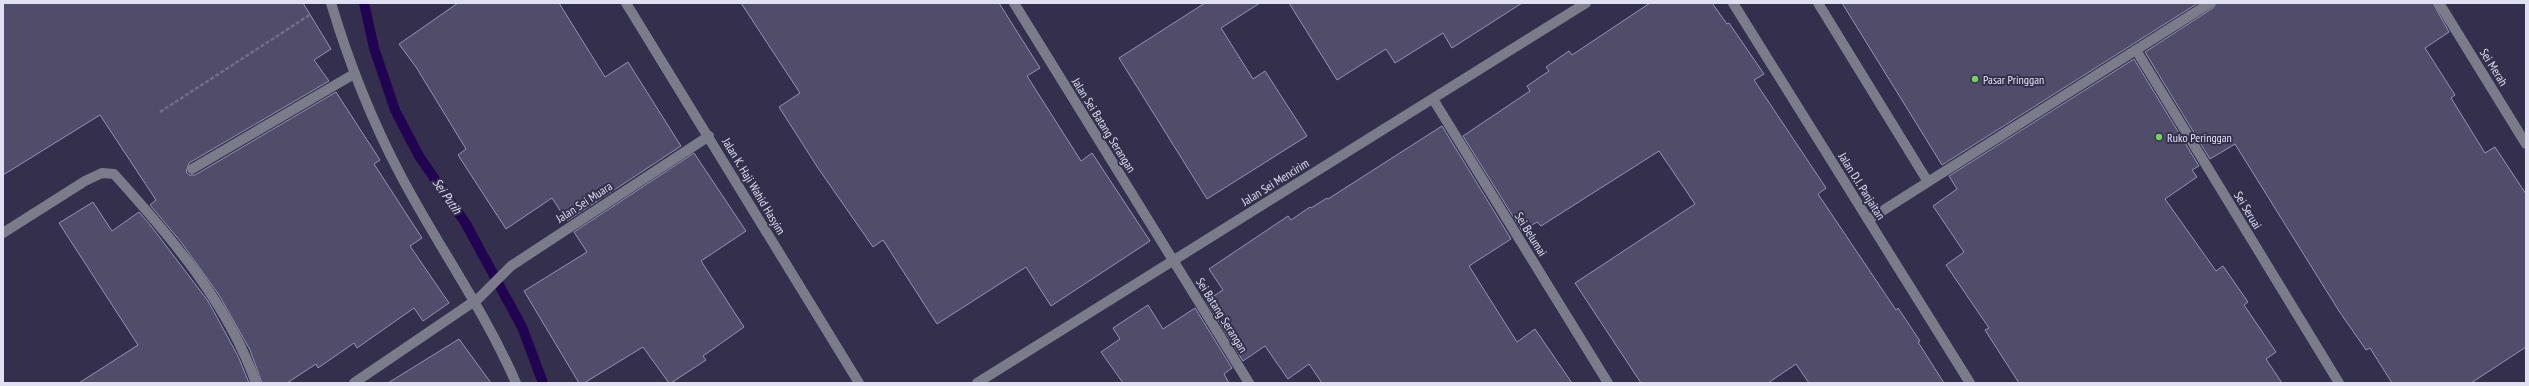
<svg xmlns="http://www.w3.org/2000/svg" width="2529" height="386" font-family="'PT Sans Narrow',sans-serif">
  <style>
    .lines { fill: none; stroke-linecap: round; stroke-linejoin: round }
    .stream { stroke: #200351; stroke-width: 10 }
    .building { fill: #504c6a; stroke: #9592b4 }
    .path { stroke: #716e87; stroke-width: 2.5; stroke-dasharray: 4 2; stroke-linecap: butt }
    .minor { stroke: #7c7b8a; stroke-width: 10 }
    .poi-dot { fill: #74d25c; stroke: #332f4c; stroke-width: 1.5 }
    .labels { text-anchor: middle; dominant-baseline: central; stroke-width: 4; stroke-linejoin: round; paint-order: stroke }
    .street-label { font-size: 12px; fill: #e1e0f2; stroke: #332f4c }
    .poi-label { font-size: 12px; fill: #e1e0f2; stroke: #332f4c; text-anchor: start }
    .water-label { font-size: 13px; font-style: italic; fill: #dfddf3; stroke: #332f4c }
  </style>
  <rect width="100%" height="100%" fill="#332f4c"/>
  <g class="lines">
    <path class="stream" d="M364,3L374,48L395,110L419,156L466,224L522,327L543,383"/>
  </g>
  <path class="building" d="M3,3H303L331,49L314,60L329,81L189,163L186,172L189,175H195L336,92L380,160L374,164L422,238L410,246L449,303L423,321L414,308L357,348L354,343L318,368L316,364L287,383H262L250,350L219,295L181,242L150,205L156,200L100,115L3,175Z
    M458,3H559L605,77L628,62L681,146L567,221L552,198L506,229L458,155L466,149L416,67L399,44Z
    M741,3H999L1040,68L1027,76L1081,161L1092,153L1150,241L1051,306L1026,267L937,324L883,240L873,247L818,168L779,107L800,93Z
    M1205,3H1260L1221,28L1253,79L1265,71L1307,136L1207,199L1119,58Z
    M1289,3H1522L1452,48L1443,33L1395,63L1386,49L1337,80Z
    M1650,3H1712L1727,24L1729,23L1764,74L1754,80L1826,188L1818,194L1896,310L1898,308L1920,341L1918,342L1944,383H1809L1796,364L1768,383H1641L1575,283L1695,204L1659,151L1541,226L1537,222L1522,231L1463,136L1530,91L1527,86L1549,71L1546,67L1569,51L1572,55Z
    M1842,3H2198L1942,165Z
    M2216,3H2433L2449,32L2425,48L2455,95L2451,98L2485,153L2495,147L2526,194V347L2471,383H2392L2370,348L2366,350L2339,311L2235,144L2210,159L2145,52L2213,8Z
    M2134,59L2199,166L2192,170L2197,177L2165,199L2216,271L2223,266L2248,302L2244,305L2276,352L2266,359L2282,383H2019L1985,330L1989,328L1946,265L1964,252L1933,206L1957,189L1949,176Z
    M1442,126L1511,239L1469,266L1517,342L1535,329L1572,383H1322L1309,364L1288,379L1265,346L1243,361L1206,301L1223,290L1209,269L1288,216L1291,220L1310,207L1311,208L1327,198L1328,199Z
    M694,153L746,231L701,261L744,327L703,356L706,360L671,383H669L643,347L584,383H579L524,291L587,252L574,232Z
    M93,202L112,231L139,212L151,226L208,301L238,356L249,383H79L138,345L59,223Z
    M1148,305L1163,329L1195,308L1232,368L1224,374L1229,383H1123L1101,352L1120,339L1113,328Z
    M459,339L491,383H388Z"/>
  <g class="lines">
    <path class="path" d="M160,112L311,14"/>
    <path class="minor" d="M331,3C349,63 371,119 400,174C437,245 484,309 516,383
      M626,3L859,383
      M1014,3L1249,383
      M1733,3L1970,383
      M1818,3L1928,182
      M2439,3L2526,144
      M2136,50L2339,383
      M1433,99L1608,383
      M192,169L354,74
      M1868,220L2210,3
      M3,233L85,181L102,173L114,174C171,237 227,302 256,383
      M354,383L479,298L511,266L709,136
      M977,383L1586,3"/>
  </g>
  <g class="poi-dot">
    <circle cx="1975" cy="79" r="4"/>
    <circle cx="2159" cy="137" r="4"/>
  </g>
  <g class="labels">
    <g class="street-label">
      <text transform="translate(2494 67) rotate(58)">Sei Merah</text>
      <text transform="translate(1104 125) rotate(58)">Jalan Sei Batang Serangan</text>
      <text transform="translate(1275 182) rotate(-32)">Jalan Sei Mencirim</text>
      <text transform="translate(754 186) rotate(59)">Jalan K. Haji Wahid Hasyim</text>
      <text transform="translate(1862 186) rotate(58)">Jalan D.I. Panjaitan</text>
      <text transform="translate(584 202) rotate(-33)">Jalan Sei Muara</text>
      <text transform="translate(2248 210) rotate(59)">Sei Seruai</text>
      <text transform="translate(1531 234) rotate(58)">Sei Belumai</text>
      <text transform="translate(1222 315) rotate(58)">Sei Batang Serangan</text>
    </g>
    <g class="poi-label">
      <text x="1983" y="79">Pasar Pringgan</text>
      <text x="2167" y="137">Ruko Peringgan</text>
    </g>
    <g class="water-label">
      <text transform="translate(447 196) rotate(55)">Sei Putih</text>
    </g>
  </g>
  <rect width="2529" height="386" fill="none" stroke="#e1e0f2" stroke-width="8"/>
</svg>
